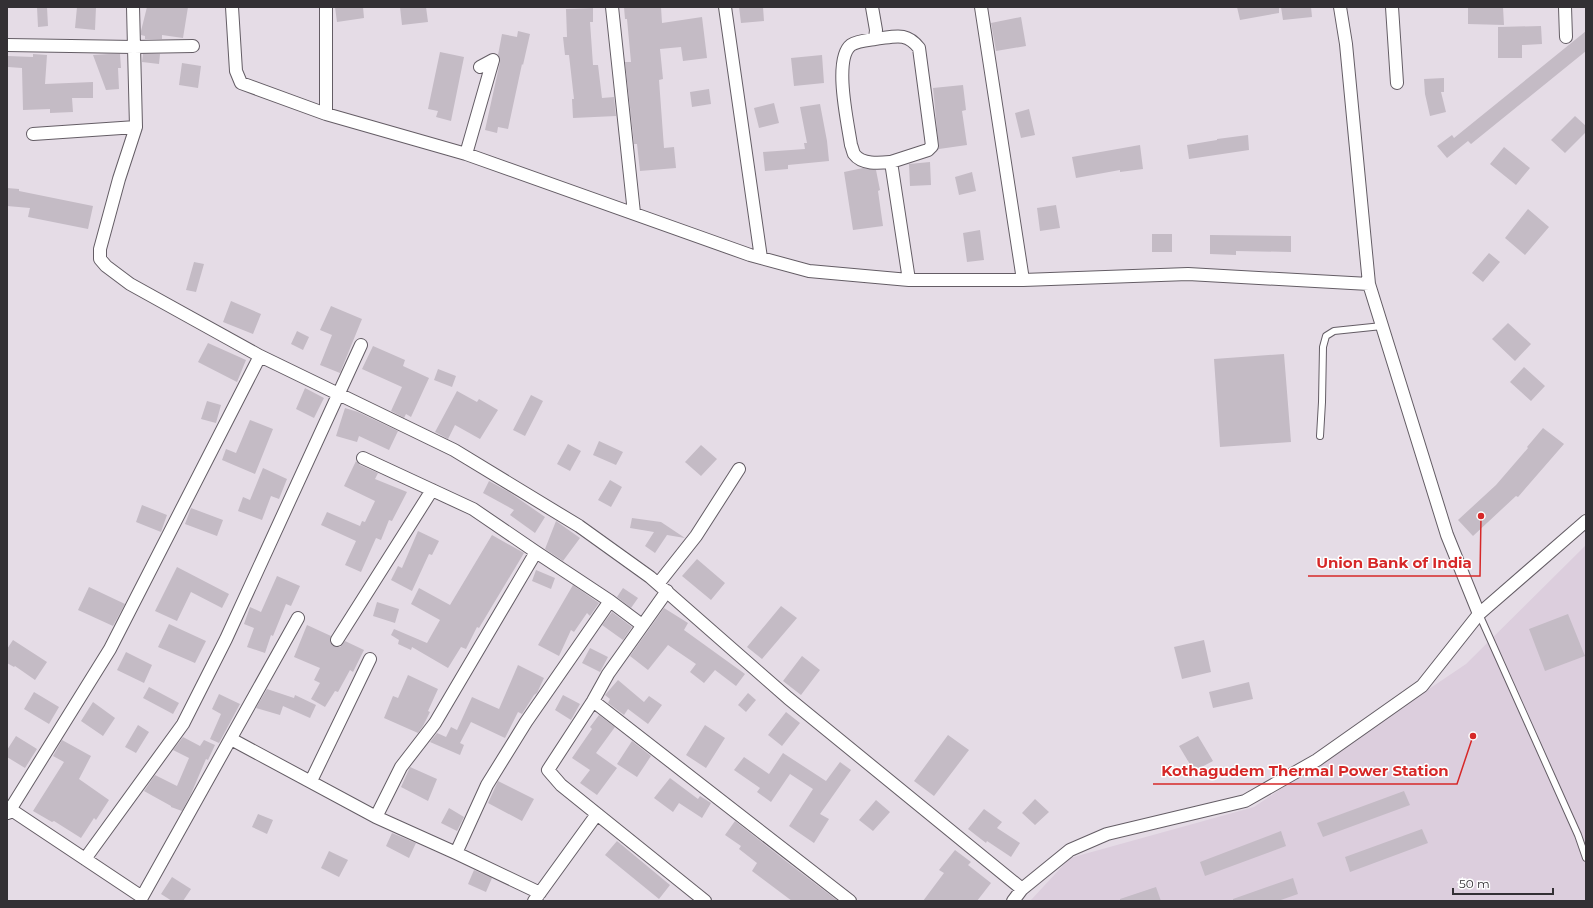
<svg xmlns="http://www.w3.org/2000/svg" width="1593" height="908" font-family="Montserrat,sans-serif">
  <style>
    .built { fill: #dccedd }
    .building { fill: #c4bbc5 }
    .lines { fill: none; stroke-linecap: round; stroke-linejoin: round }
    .lane-casing { stroke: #645d65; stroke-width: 8 }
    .street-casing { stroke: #645d65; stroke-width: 14 }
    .lane { stroke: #fff; stroke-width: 6 }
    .street { stroke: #fff; stroke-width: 12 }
    .leader { fill: none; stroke: #d62828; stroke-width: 1.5 }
    .callout-dot { fill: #d62828; stroke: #fff; stroke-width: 1.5 }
    .callout-label { font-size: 15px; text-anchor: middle; font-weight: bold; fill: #d62828; stroke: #fff; stroke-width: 3; stroke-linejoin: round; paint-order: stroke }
  </style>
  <rect width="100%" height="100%" fill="#e5dce6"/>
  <path class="built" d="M1586,545V901H1030L1070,858L1254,807L1466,664Z"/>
  <path class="building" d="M37,7H47L48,26L38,27Z
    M77,7H96L95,30L75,28Z
    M147,7H188L183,38L162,35V39H145V36L141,35V31Z
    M335,7H363L364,18L337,22Z
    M400,7H426L428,22L402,25Z
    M624,7H661L662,23L702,17L707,58L683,61L681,47L660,49L663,79L659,80L664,148L674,147L676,168L640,171L637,144H634L625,62H631L627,19H625Z
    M739,7H763L764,21L741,23Z
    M1237,7H1279V13L1240,20Z
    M1281,7H1311L1312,17L1283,20Z
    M1468,7H1503L1504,25L1468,24Z
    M593,8V22H590L593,65H598L602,98L614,97L616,116L573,118L572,99H574L569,55H565L563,37H567L566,9Z
    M1021,17L1026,46L996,51L991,23Z
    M1541,26L1542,44L1522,45V58H1498V27Z
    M518,31L530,34L523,65L522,64L508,129L498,127L497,133L485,130L500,62L498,55L502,34L517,37Z
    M1586,31V51L1471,144L1468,141L1447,158L1437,146L1452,135L1454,138Z
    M440,52L464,57L451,121L436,117L438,111L428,109Z
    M33,54L47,55L45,84L93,82V98H72L73,112L50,113V109L23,110L22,68L8,67V56L33,57Z
    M109,54H120L121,68H118L119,89L106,90L93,55Z
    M143,54H160L159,64L142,62Z
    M822,55L824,83L794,86L791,58Z
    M182,63L201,66L198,88L179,85Z
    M1444,78V92H1441L1446,112L1430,116L1425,94L1424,79Z
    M963,85L966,110L962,111L967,145L939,149L933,88Z
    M709,89L711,104L692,107L690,92Z
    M774,103L779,123L759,128L754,108Z
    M820,104L827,141L829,161L788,165V169L765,171L763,152L805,149L804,143H807L800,107Z
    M1029,109L1035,135L1021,138L1015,113Z
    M1575,116L1586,126V132L1565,153L1551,140Z
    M1248,135L1249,150L1189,159L1187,145L1217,140V139Z
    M1140,145L1143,169L1120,172V170L1076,178L1072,157Z
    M1504,147L1530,168L1516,185L1490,164Z
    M930,162L931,185L910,186L909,164Z
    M863,168L876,170L880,190L878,191L883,226L853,230L844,172Z
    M972,172L976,191L959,195L955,177Z
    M7,188L19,189V191L93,206L88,229L28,217L30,208L7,206Z
    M1056,205L1060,228L1040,231L1037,208Z
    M1528,209L1549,227L1525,255L1505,238Z
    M980,230L984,260L967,262L963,233Z
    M1152,234H1172V252H1152Z
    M1210,235L1291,236V252L1236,251V255L1210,254Z
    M1489,253L1500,262L1483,282L1472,273Z
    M194,262L204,264L196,292L186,290Z
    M231,301L261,314L253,334L223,322Z
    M331,306L362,319L340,373L320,365L332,335L320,330Z
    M1508,323L1531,344L1515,361L1492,339Z
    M297,331L309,337L303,350L291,344Z
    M208,343L246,360L237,382L198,362Z
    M373,346L405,360L403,366L429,378L411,417L406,414L404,418L391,411L402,387L362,369Z
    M1284,354L1291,442L1220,447L1214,359Z
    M1524,367L1545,386L1531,401L1510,382Z
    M438,369L456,376L452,387L434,380Z
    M305,388L324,398L314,418L296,409Z
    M457,391L477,402L479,399L498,410L480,439L455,425L448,439L435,432Z
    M531,395L543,401L525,436L513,430Z
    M207,401L221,405L216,423L201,419Z
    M345,408L358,412L398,431L389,450L359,436L357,442L336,436Z
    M250,420L273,429L255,474L222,460L226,449L236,453Z
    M1543,428L1564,444L1518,497L1516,496L1473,536L1458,520L1496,485L1528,448L1527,447Z
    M599,441L623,452L616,465L593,455Z
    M568,444L581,451L570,471L557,464Z
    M701,445L717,459L701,476L685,462Z
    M356,461L360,465L378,473L375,479L407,492L392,521L389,520L381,540L376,538L361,572L345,565L356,541L321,525L327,512L360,526L362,521L365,522L375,501L344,486Z
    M263,468L287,479L279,499L271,496L262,520L238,511L243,497L250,500Z
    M610,480L622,487L611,507L598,500Z
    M489,481L509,492L545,517L535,533L510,515L514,510L483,493Z
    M142,505L167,515L161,532L136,522Z
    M191,508L223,520L217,536L185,524Z
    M632,518L661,522L685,538L667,535L655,553L645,546L654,532L630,528Z
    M556,521L580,538L563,561L545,549Z
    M418,531L439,541L432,555L429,554L412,591L391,580L398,566L402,568Z
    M492,535L524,553L479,628L477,627L466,649L461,647L448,668L412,647L411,650L398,644L399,640L391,635L394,629L427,643L440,620L411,604L419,588L450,605Z
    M697,559L725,583L711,600L682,576Z
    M177,567L229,594L222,608L191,592L177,621L155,611Z
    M536,570L555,578L551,589L532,581Z
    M277,576L300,586L291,606L286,604L273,636L271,635L265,653L247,647L254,628L244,624L250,607L261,612Z
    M573,585L599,603L590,616L587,613L574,632L571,630L559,656L538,645Z
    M89,587L125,604L113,626L78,610Z
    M623,588L638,598L631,608L617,597Z
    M377,602L399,609L395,623L373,616Z
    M781,606L797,618L762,659L747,647Z
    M664,608L688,623L684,630L745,674L736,686L715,670L704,683L690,672L696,664L668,645L648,670L630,656Z
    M612,612L632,627L623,640L602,625Z
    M1568,614L1585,656L1545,671L1529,629Z
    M169,624L206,641L195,663L158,647Z
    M307,625L331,636L330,640L333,646L340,647L345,641L364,650L353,672L350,670L338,692L335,691L325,707L311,699L320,683L314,680L320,668L294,657Z
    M13,640L47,662L35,680L15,666L14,667L7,663V649Z
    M1204,640L1211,672L1182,679L1174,647Z
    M590,648L608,657L600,672L582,663Z
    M126,652L152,665L144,683L117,670Z
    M802,656L820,670L801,695L783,681Z
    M518,665L544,678L537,693L534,695L522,714L518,712L505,738L471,722L460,743L464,745L460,755L430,742L437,733L446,737L451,727L457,730L472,697L499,709Z
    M408,675L438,689L428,711L430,712L423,726L418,733L384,718L393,696L398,698Z
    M618,680L644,702L649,696L662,705L648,724L628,709L624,715L608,703L610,699L605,695Z
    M1249,682L1253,699L1213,708L1209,692Z
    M149,687L179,703L173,714L143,698Z
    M267,689L294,698L295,695L316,705L310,718L283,706L280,715L256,708Z
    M34,692L59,707L49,724L24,709Z
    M748,693L756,700L746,712L738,705Z
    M219,694L240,704L219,743L210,739L221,714L212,709Z
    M563,695L580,704L571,720L555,710Z
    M93,702L115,718L103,736L81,721Z
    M786,712L800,723L782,746L768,735Z
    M599,715L615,727L596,753L617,768L597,795L580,783L590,770L572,758L592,729L590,727Z
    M138,725L149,732L136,753L125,747Z
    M705,725L725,738L706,768L686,755Z
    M948,735L969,750L934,796L914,781Z
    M16,736L37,749L25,768L7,757V750Z
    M1198,736L1213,761L1194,771L1179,746Z
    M183,737L200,746L204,740L215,745L208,760L206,759L191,794L182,811L171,807V806L144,791L155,775L177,786L189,758L173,750Z
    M62,740L91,756L79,779L109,800L96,820L94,818L81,838L54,821L52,822L33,811L64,762L53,756Z
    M632,741L651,756L637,777L617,764Z
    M783,753L826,781L840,762L851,770L820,814L829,819L814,843L789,826L813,789L790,774L771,802L757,792L760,788L734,770L744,757L769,774Z
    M410,767L437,779L428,801L401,787Z
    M670,778L698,799L700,796L711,803L702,818L679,803L673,812L654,798Z
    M498,781L534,799L522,821L488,803Z
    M1404,791L1410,805L1323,837L1317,823Z
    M1035,799L1049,812L1035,825L1022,813Z
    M876,800L890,812L873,831L859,820Z
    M449,808L464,817L457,831L441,823Z
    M984,809L1002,822L997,828L1020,843L1011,857L987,841L986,843L968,829Z
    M258,814L273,820L267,834L252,827Z
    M735,821L787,862L838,901H792L752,871L757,863L739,849L741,846L725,835Z
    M1422,829L1428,843L1350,872L1345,857Z
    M1281,831L1286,846L1205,876L1200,862Z
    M392,833L416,843L409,858L386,846Z
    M617,841L670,885L659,899L605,855Z
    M955,850L971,862L968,865L991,883L977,901H923L944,873L939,870Z
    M329,851L348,860L339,877L321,868Z
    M474,870L492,878L486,892L468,884Z
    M172,877L191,889L183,901H172L161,894Z
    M1293,878L1298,894L1278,901H1233V899Z
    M1156,887L1161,901H1120V899Z"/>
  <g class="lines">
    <g class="lane-casing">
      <path id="lane" d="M1320,436L1322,402L1323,347L1326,336L1334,331L1382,326
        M1479,614L1578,835L1586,858"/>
    </g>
    <g class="street-casing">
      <path id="street" d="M133,7L136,127L119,179L100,249V259L106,266L130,284L260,356L454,450L579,526L650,577L788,698L1022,889
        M232,7L236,71L241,83L326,114L466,154L750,255L809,271L909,280H1023L1188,274L1369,284
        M326,7V114
        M612,7L634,213
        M725,7L761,258
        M872,7L876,30L875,39C869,40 857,41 851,45C833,59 848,124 851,145C852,147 853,152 854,154C862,165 880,163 891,162L909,280
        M981,7L1023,280
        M1340,7L1346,44L1369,284L1447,535L1479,614
        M1392,7L1397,83
        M1565,7L1566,37
        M875,39C894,37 906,31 919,48L931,138L932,146L928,150L891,162
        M7,45L134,47L193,46
        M33,134L136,127
        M466,154L493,60L480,67
        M363,458L473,509L536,552L610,601L642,625
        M658,584L696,536L739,469
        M667,591L608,674L593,701L548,770L561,785L705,901
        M337,640L432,490
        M593,701L850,901
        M231,739L376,817L456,853L540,893
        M311,781L370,659
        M7,807L142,897L298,618
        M8,813L110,649L260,356
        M376,817L401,767L435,723L536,552
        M456,853L487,785L526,722L610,601
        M85,859L183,724L226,639L361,345
        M534,901L597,814
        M1013,901L1022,889L1070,850L1107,834L1245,801L1317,760L1422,686L1479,614L1586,521"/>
    </g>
    <use href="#lane" class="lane"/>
    <use href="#street" class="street"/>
  </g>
  <path class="leader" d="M1481 516L1480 576H1308M1473 736L1457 784H1153"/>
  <g class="callout-dot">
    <circle cx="1481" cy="516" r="4"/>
    <circle cx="1473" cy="736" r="4"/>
  </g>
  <g class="callout-label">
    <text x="1394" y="568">Union Bank of India</text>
    <text x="1305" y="776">Kothagudem Thermal Power Station</text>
  </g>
  <rect width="1593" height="908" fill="none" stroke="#333034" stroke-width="16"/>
  <path d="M1453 888v6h100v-6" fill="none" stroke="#333034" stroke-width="2"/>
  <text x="1459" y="888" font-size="12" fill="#333034" stroke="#ffffff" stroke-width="3" paint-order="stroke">50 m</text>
</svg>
